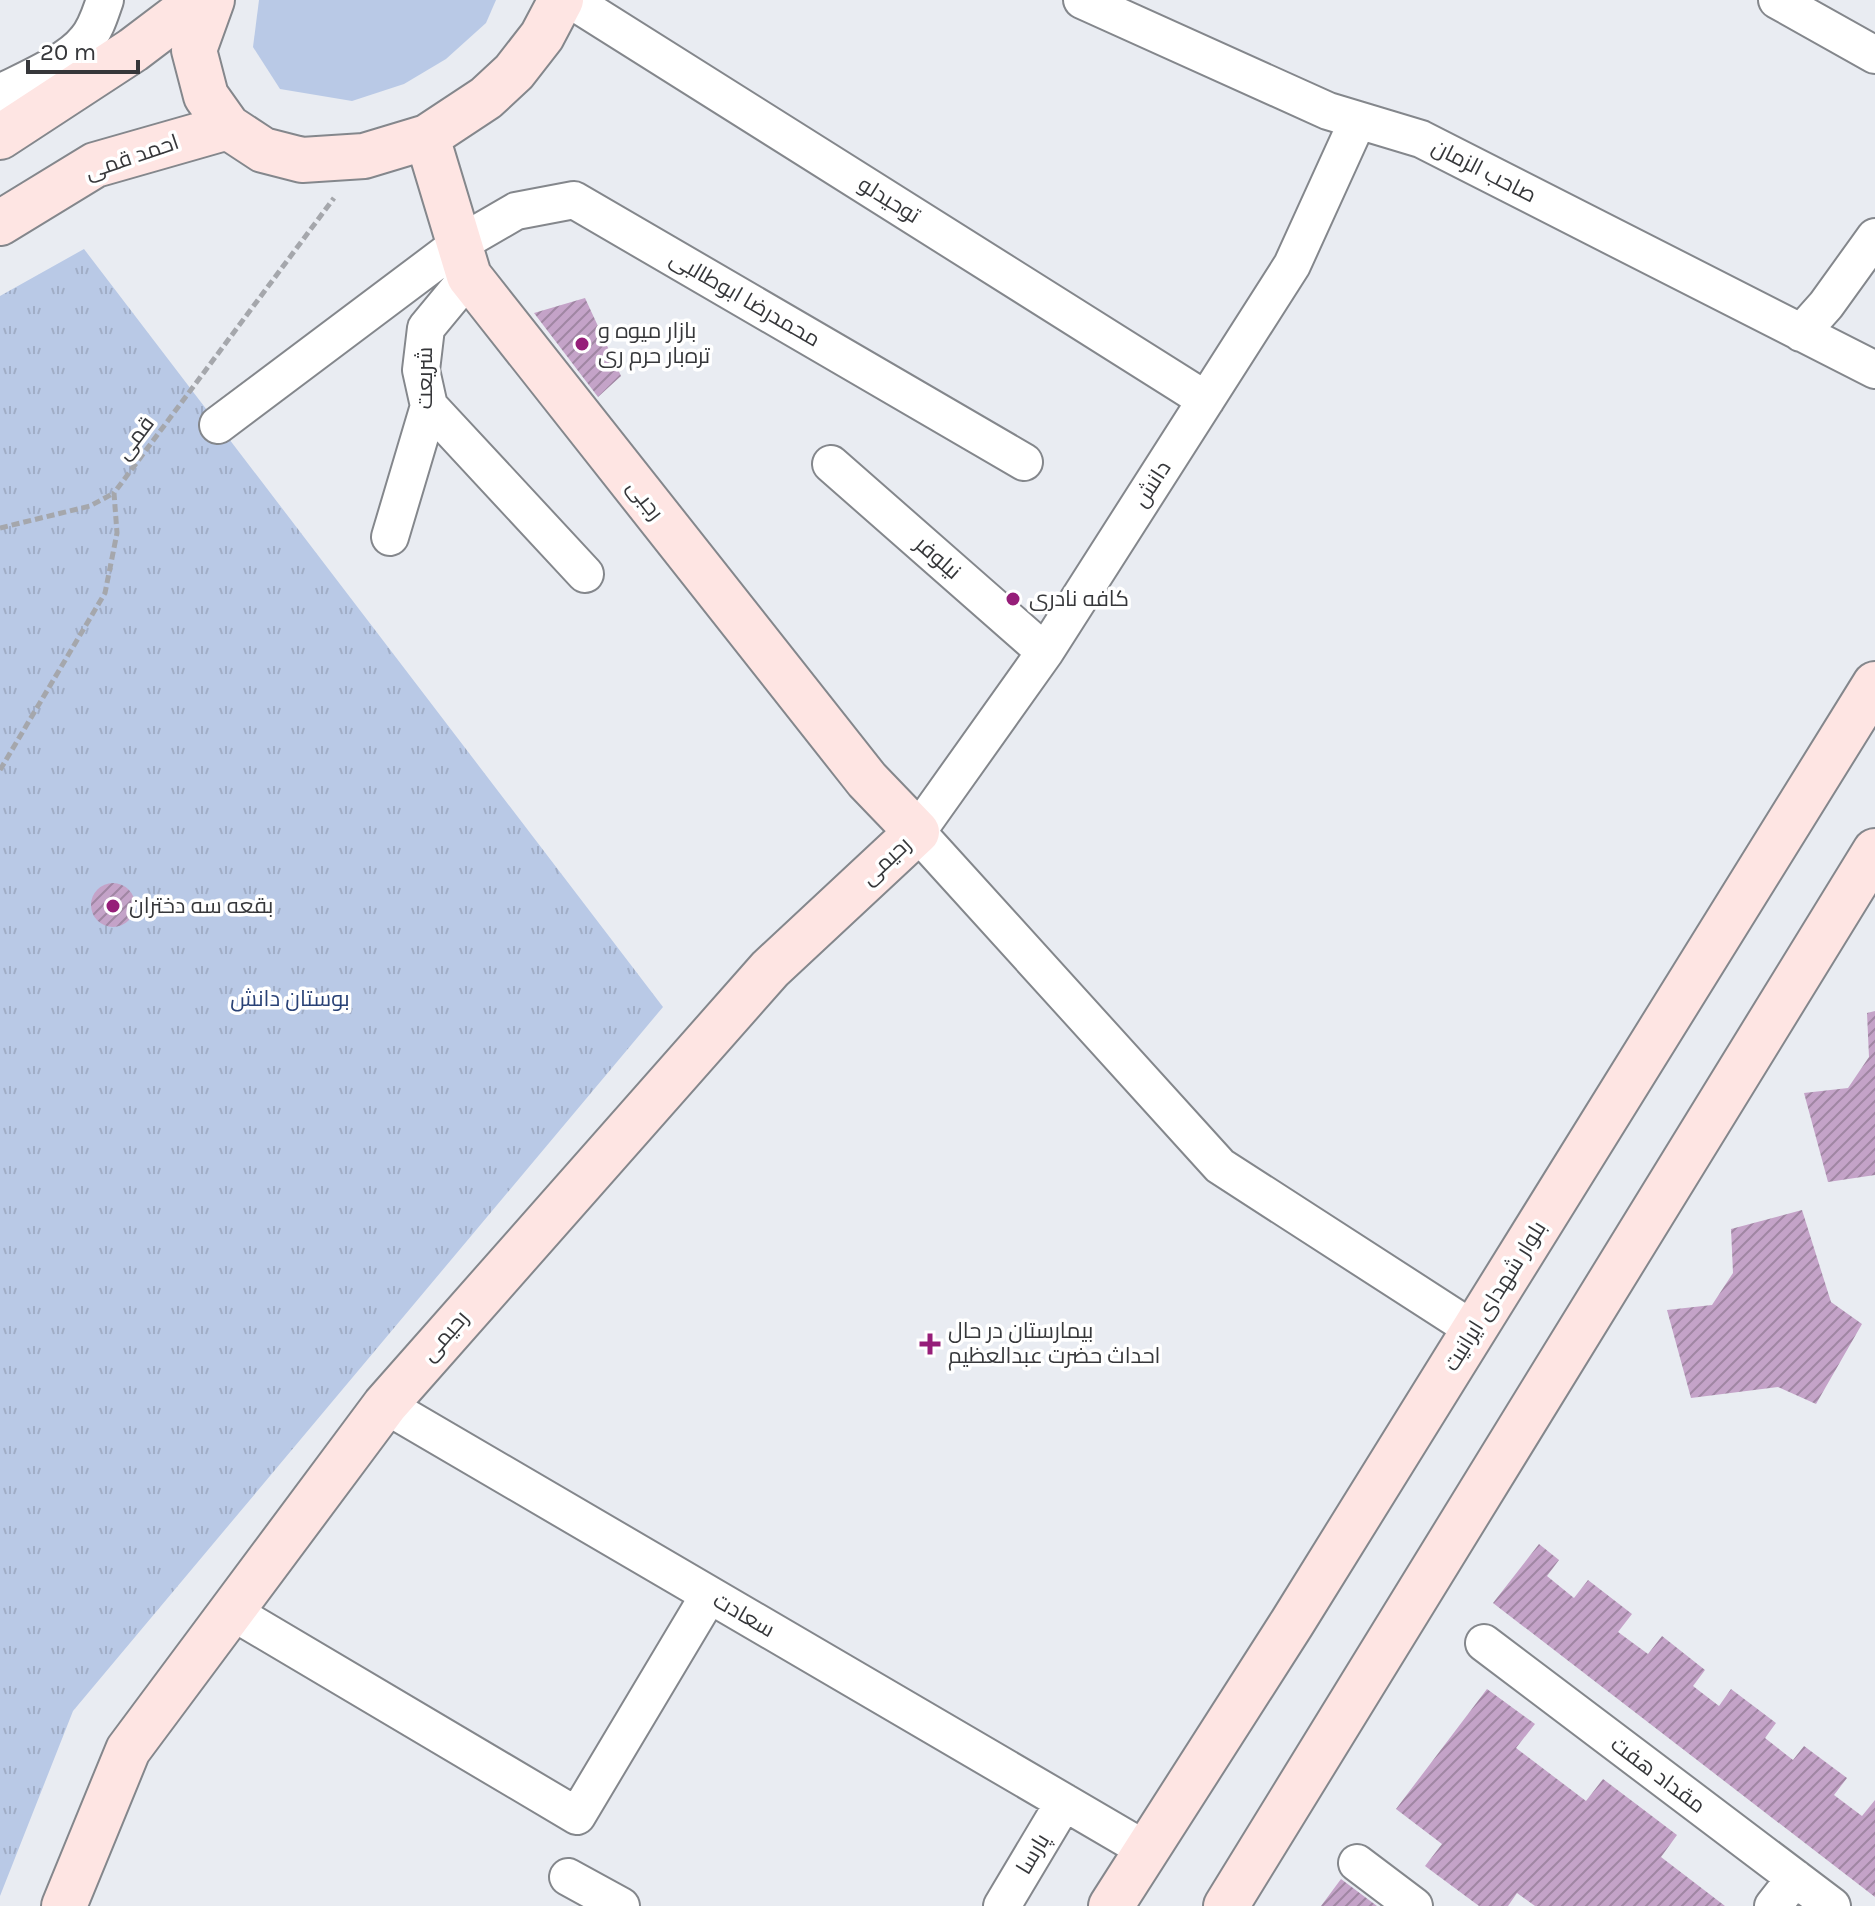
<svg xmlns="http://www.w3.org/2000/svg" width="1875" height="1906" font-family="Karla,Cairo,sans-serif">
  <style>
    .grass { fill: #b9c9e6 }
    .park { fill: url(#park-tufts) }
    .building { fill: url(#building-hatch) }
    .lines { fill: none; stroke-linecap: round; stroke-linejoin: round }
    .street-casing { stroke: #84878c; stroke-width: 40 }
    .secondary-casing { stroke: #84878c; stroke-width: 48 }
    .path { stroke: #a5a7ac; stroke-width: 5; stroke-dasharray: 8 4; stroke-linecap: butt }
    .street { stroke: #fff; stroke-width: 36 }
    .secondary { stroke: #fee5e3; stroke-width: 44 }
    .poi-dot { fill: #961e79; stroke: #fff; stroke-width: 3 }
    .labels { text-anchor: middle; dominant-baseline: central; stroke-width: 7; stroke-linejoin: round; paint-order: stroke }
    .street-label { font-size: 22px; fill: #36373a; stroke: #fff }
    .poi-label { font-size: 22px; fill: #36373a; stroke: #fff; text-anchor: start }
    .park-label { font-size: 22px; fill: #2a4276; stroke: #fff }
  </style>
  <defs>
    <pattern id="park-tufts" width="24" height="20" patternUnits="userSpaceOnUse" patternTransform="scale(2)"><rect width="24" height="20" fill="#b9c9e6"/><path d="M3 7l-1-3M5 7V3M7 7l1-3M15 17l-1-3M17 17v-4M19 17l1-3" fill="none" stroke="#a0adc6"/></pattern>
    <pattern id="building-hatch" width="6" height="6" patternUnits="userSpaceOnUse" patternTransform="scale(2)"><rect width="6" height="6" fill="#c4a3c8"/><path d="M-1 1l2-2M0 6l6-6M5 7l2-2" fill="none" stroke="#a086a3"/></pattern>
  </defs>
  <rect width="100%" height="100%" fill="#e9ecf2"/>
  <path class="grass" d="M259,0H496L486,23L446,59L404,84L352,101L280,89L253,47Z"/>
  <path class="park" d="M84,249L663,1007L73,1711L0,1896V296Z"/>
  <path class="building" d="M585,298L621,376L598,397L534,313Z
    M91 905a22 22 0 1 1 44 0a22 22 0 1 1-44 0Z
    M1875,1011V1175L1828,1182L1804,1093L1848,1088L1869,1057L1867,1013Z
    M1802,1210L1831,1302L1862,1324L1816,1404L1778,1387L1691,1398L1667,1310L1712,1305L1733,1273L1731,1229Z
    M1539,1544L1559,1560L1547,1576L1574,1598L1588,1580L1632,1614L1618,1632L1648,1654L1662,1636L1705,1670L1693,1686L1719,1706L1731,1689L1776,1723L1765,1738L1793,1760L1804,1746L1847,1778L1834,1795L1862,1816L1875,1800V1897L1493,1603Z
    M1487,1689L1535,1724L1516,1748L1586,1801L1603,1779L1677,1835L1661,1857L1725,1906H1535L1517,1893L1508,1906H1479L1425,1866L1442,1844L1396,1809Z
    M1341,1879L1377,1906H1321Z"/>
  <g class="lines">
    <g class="street-casing">
      <path id="street" d="M571,0L1206,400
        M1082,0L1328,111L1421,139L1875,370
        M1777,0L1875,55
        M0,93C25,80 69,62 86,40C96,29 100,14 105,0
        M1358,120L1292,265L1045,652L917,832L1220,1166L1474,1330
        M1801,333L1826,305L1875,237
        M429,406L585,574
        M218,425L459,244L516,211L574,200L1024,462
        M831,464L1045,652
        M390,537L429,406L421,370L426,328L469,276
        M385,1405L1146,1850
        M231,1611L577,1816L709,1595
        M1484,1643L1832,1906
        M1357,1863L1414,1906
        M568,1877L621,1906
        M1002,1906L1064,1802
        M1773,1906L1795,1878"/>
    </g>
    <g class="secondary-casing">
      <path id="secondary" d="M212,0L194,50L206,96L228,127L263,150L302,160L364,156L427,137L486,98L514,72L542,36L561,0
        M0,137L133,50L199,0
        M0,223L95,165L228,127
        M64,1906L128,1750L385,1405L770,969L917,832L867,780L469,276L427,137
        M1111,1906L1292,1623L1875,684
        M1226,1906L1875,851"/>
    </g>
    <path class="path" d="M0,528L90,506L114,493
      M0,770L105,593L117,533L114,493L334,198"/>
    <use href="#street" class="street"/>
    <use href="#secondary" class="secondary"/>
  </g>
  <g class="poi-dot">
    <circle cx="582" cy="344" r="8"/>
    <circle cx="1013" cy="599" r="8"/>
    <circle cx="113" cy="906" r="8"/>
    <path d="M926 1332h8v8h8v8h-8v8h-8v-8h-8v-8h8z"/>
  </g>
  <g class="labels">
    <g class="street-label">
      <text transform="translate(132 157) rotate(-19)">احمد قمی</text>
      <text transform="translate(1484 171) rotate(27)">صاحب الزمان</text>
      <text transform="translate(889 200) rotate(32)">توحیدلو</text>
      <text transform="translate(745 299) rotate(30)">محمدرضا ابوطالبی</text>
      <text transform="translate(425 378) rotate(-90)">شریعت</text>
      <text transform="translate(135 438) rotate(-53)">قمی</text>
      <text transform="translate(1152 484) rotate(-57)">دانش</text>
      <text transform="translate(645 500) rotate(52)">رجبی</text>
      <text transform="translate(938 558) rotate(41)">نیلوفر</text>
      <text transform="translate(886 861) rotate(-43)">رحیمی</text>
      <text transform="translate(1495 1296) rotate(-58)">بلوار شهدای ایرانیت</text>
      <text transform="translate(445 1336) rotate(-49)">رحیمی</text>
      <text transform="translate(744 1615) rotate(30)">سعادت</text>
      <text transform="translate(1658 1775) rotate(37)">مقداد هفت</text>
      <text transform="translate(1033 1854) rotate(-59)">پارسا</text>
    </g>
    <g class="poi-label">
      <text x="598" y="331">بازار میوه و<tspan x="598" dy="25">تره‌بار حرم ری</tspan></text>
      <text x="1029" y="599">کافه نادری</text>
      <text x="129" y="906">بقعه سه دختران</text>
      <text x="948" y="1331">بیمارستان در حال<tspan x="948" dy="25">احداث حضرت عبدالعظیم</tspan></text>
    </g>
    <g class="park-label">
      <text x="290" y="999">بوستان دانش</text>
    </g>
  </g>
  <path d="M28 60v12h110v-12" fill="none" stroke="#36373a" stroke-width="4"/>
  <text x="40" y="60" font-size="24" fill="#36373a" stroke="#ffffff" stroke-width="6" paint-order="stroke">20 m</text>
</svg>
